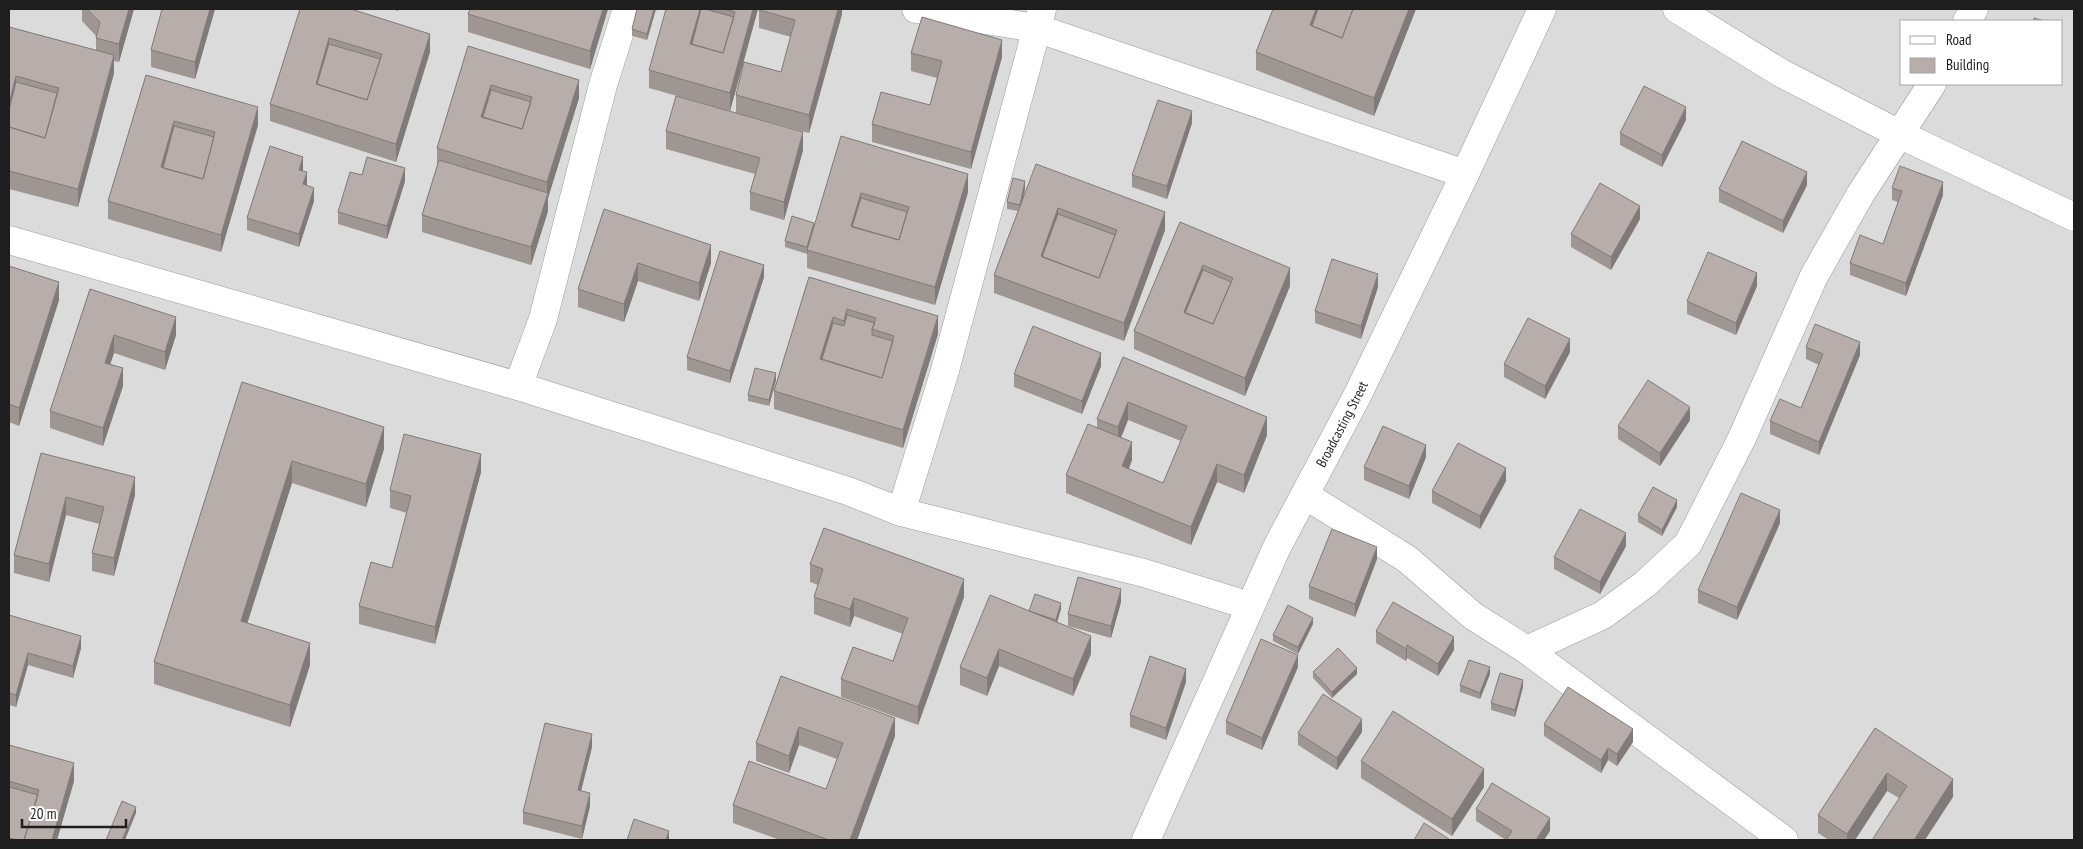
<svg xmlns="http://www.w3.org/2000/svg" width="2083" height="849" font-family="'PT Sans Narrow',sans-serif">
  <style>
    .residential { fill: #dcdbdb; fill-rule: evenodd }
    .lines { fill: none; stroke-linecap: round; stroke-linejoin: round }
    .street-casing { stroke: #9b9b9b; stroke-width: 29 }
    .street { stroke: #fff; stroke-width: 28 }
    .wall { fill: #9d9693; fill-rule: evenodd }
    .shaded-wall { fill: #807a78 }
    .building { fill: #b7aeab; stroke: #807a78; fill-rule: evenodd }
    .labels { text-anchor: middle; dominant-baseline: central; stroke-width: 4.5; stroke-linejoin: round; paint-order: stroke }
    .street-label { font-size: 14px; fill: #1e1e1e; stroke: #fff }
  </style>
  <rect width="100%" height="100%" fill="#eee9e5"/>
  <path class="residential" d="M9,9H2074V840H9ZM1902,21H2062V84H1902Z"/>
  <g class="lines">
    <g class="street-casing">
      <g id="street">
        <path d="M916,9L1036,28L1465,174"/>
        <path d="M1677,9L1781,73L1899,134L2074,217"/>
        <path d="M1967,21L1974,9"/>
        <path d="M9,240L518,386L848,491L901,512L1144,573L1250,606"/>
        <path d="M518,386L543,319L603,85L627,9"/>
        <path d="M1305,495L1407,559L1473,616L1527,650L1784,840"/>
        <path d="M901,512L944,374L1042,9"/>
        <path d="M1527,650L1603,615L1645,584L1688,544L1742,438L1814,276L1860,195L1932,84"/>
        <path id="s1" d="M1146,840L1277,547L1357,396L1465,174L1542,9"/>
      </g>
    </g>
    <use href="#street" class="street"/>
  </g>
  <path class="wall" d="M82,9H134L119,62L114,61V73L78,207L9,189V27L96,50V36L82,21Z
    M162,9H215L195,79L151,67V50Z
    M300,9L430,52L396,162L270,121V104Z
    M391,9H399L398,11Z
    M608,9L590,69L468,32V14Z
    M637,9H656L647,40L632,36V29Z
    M666,9H758L730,111L649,88V70Z
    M842,9V14L809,133L736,113V95L781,72L791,37L759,28V10Z
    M1273,9H1416L1374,116L1256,70V52Z
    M468,46L579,98L548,198V211L531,265L422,232V215L437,166V148Z
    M911,53L1002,57L971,169L872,142V124L930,105L937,78L911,71Z
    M146,75L258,125L221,252L108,219V201Z
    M1686,120L1662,167L1620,145V133Z
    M1192,123L1167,199L1132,187V175Z
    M666,131L803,150L784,220L750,210V192L755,174L666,149Z
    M841,136L968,192L935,305L807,268V251V254L785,247V241L814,228Z
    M303,170L307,186L314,201L299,247L247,230V218Z
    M362,175L405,181L387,239L338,224V212Z
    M1807,185L1783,233L1719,202V189Z
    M1025,188L1024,196L1165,230L1124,341L994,293V275L1018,211L1007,209V202Z
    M1892,188L1943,195L1906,296L1850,275V263L1883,244L1898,202L1892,200Z
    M604,209L711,263L699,301L638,281L624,322L578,307V289Z
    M1640,219L1611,270L1571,247V234Z
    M1180,222L1290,286L1245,396L1134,349V331Z
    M9,266L59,300L19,426L9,422Z
    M764,277L730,383L687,370V357Z
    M809,277L938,334L903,448L774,409V391Z
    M1757,286L1736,335L1687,314V301Z
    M1378,287L1361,339L1315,323V311Z
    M90,289L176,335L165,370L114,353L110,364L123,386L103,446L50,428V411Z
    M1806,347L1860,355L1819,455L1770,434V421L1801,408L1819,365L1806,359Z
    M1570,352L1545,399L1504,377V364Z
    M1123,357L1267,435L1244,493L1217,482L1191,545L1066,493V475L1097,428V419ZM1128,420L1181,441L1163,483L1129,469L1132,460L1121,438Z
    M1101,366L1082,414L1014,387V374Z
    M776,380L769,406L748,401V395Z
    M242,382L384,449L366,507L292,483L247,623L310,665L290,727L154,684V662Z
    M1690,420L1660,466L1618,439V426Z
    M41,453L135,495L114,576L92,571V553L99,524L66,515L49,582L14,573V555Z
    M1426,457L1409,499L1364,480V467Z
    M481,472L435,644L359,624V606L392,568L407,513L390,508V490Z
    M1506,481L1480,529L1432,503V491Z
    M1677,507L1662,536L1638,522V515Z
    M1780,523L1737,620L1698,603V590Z
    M1626,546L1600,594L1554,569V557Z
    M1377,559L1355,617L1309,599V586Z
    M810,564L964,597L918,725L841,697V679L893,661L903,634L854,616L850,627L814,614V597L818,585L810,582Z
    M1121,602L1111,638L1068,626V614Z
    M1061,609L1057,622L1091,654L1073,696L999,666L987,696L960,685V667L1029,611Z
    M9,615L81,648L73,678L28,665L16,707L9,705Z
    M1313,624L1298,654L1273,641V635Z
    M1376,631L1454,650L1438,676L1407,658L1406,661L1376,643Z
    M1298,667L1262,750L1226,734V721Z
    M1313,672L1357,674L1332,698L1313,678Z
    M1490,674L1480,699L1460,692V685Z
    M781,676L895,736L857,840H780L733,823V805L826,789L837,759L799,745L789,773L756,761V743Z
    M1186,682L1166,740L1130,727V715Z
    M1523,687L1515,717L1491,710V703Z
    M1544,724L1633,742L1617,766L1608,760L1601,773L1544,736Z
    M1875,728L1953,797L1899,798L1887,791L1855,840H1829L1818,833V815Z
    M1362,732L1337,770L1298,745V733Z
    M9,745L74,781L57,840H9Z
    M592,747L581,791L590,806L582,839L523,824V812Z
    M1361,761L1484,787L1452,836L1361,778Z
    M1476,809L1550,831L1506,840L1476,821Z"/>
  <path class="shaded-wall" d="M129,9H134L119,62V44Z
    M210,9H215L195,79V62Z
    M603,9H608L590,69V51Z
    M654,9H656L647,40V34Z
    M700,9H702L690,49V44Z
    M753,9H758L730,111V93Z
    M838,9H842V14L809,133V115Z
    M1316,9H1323L1314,32L1310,25Z
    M1409,9H1416L1374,116V98Z
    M430,34V52L396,162V144Z
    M329,38V56L319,90L316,84Z
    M1002,40V57L971,169V152Z
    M114,55V73L78,207V189Z
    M16,76V94L9,122V104Z
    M579,80V98L548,198V211L531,265V247L547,194V182Z
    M491,85V102L485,123L481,117Z
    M258,107V125L221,252V235Z
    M1686,107V120L1662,167V155Z
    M1192,111V123L1167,199V186Z
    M174,121V139L161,173V167Z
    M803,132V150L784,220V202Z
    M303,157V170L299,182V170Z
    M405,168V181L387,239V226Z
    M307,172V185L303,197V184Z
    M1807,172V185L1783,233V221Z
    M968,174V192L935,305V287Z
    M1025,181V188L1020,212V205Z
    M1943,182V195L1906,296V283Z
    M314,188V201L299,247V234Z
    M861,193V210L855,232L851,226Z
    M1640,206V219L1611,270V257Z
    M1058,208V226L1045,263L1041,256Z
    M1165,212V230L1124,341V323Z
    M814,223V229L807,254V247Z
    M711,245V263L699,301V283Z
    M638,263V281L624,322V304Z
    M764,265V277L730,383V371Z
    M1203,265V283L1188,319L1184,312Z
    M1290,268V286L1245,396V378Z
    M1757,273V286L1736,335V323Z
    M1378,274V287L1361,339V326Z
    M59,282V300L19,426V408Z
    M847,309V327L844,339V321Z
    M938,316V334L903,448V430Z
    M176,317V335L165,370V352Z
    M833,317V335L824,365L820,359Z
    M114,335V353L105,380V363Z
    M1570,339V352L1545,399V386Z
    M1860,342V355L1819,455V442Z
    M1101,353V366L1082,414V401Z
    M123,368V386L103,446V428Z
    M776,373V380L769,406V400Z
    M1128,402V420L1118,445V427Z
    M1690,407V420L1660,466V453Z
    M1267,417V435L1244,493V475Z
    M384,427V449L366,507V484Z
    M1132,442V460L1122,484V466Z
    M1426,445V457L1409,499V486Z
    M481,454V472L435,644V627Z
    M292,461V483L241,643V621Z
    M1217,464V482L1191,545V527Z
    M1506,468V481L1480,529V516Z
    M135,477V495L114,576V558Z
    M66,497V515L49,582V564Z
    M1677,500V507L1662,536V530Z
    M1780,510V523L1737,620V607Z
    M1626,533V546L1600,594V582Z
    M1377,547V559L1355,617V604Z
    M964,579V597L918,725V707Z
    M1121,589V602L1111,638V626Z
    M854,598V616L850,627V609Z
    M1061,603V609L1056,626V620Z
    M1313,618V624L1298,654V647Z
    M81,636V648L73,678V666Z
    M1091,636V654L1073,696V679Z
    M1454,637V650L1438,676V664Z
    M310,643V665L290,727V705Z
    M1407,645V658L1406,661V649Z
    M999,649V666L987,696V678Z
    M28,653V665L16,707V695Z
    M1298,655V667L1262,750V738Z
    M1490,667V674L1480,699V693Z
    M1357,668V674L1332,698V692Z
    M1186,669V682L1166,740V728Z
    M1523,680V687L1515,717V710Z
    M895,718V736L857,840H850Z
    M1362,719V732L1337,770V758Z
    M799,727V745L789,773V756Z
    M1633,729V742L1617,766V754Z
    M592,734V747L578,803V790Z
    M1608,748V760L1601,773V760Z
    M74,763V781L57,840H52Z
    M1484,769V787L1452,836V819Z
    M1887,773V791L1855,840H1847V834Z
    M1953,779V797L1925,840H1914Z
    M590,793V806L582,839V826Z
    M136,807V813L125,840H122Z
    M1550,818V831L1544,840H1536Z
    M669,831V840H666Z"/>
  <path class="building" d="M87,9H129L119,44L96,38L100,22Z
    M162,9H210L195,62L151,50Z
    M300,9H351L430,34L396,144L270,104ZM329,38L382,54L367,100L316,84Z
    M470,9H603L590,51L468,14Z
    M637,9H654L647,34L632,29Z
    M666,9H700L690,44L723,53L735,12L724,9H753L730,93L649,70Z
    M701,9H705L734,17L723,53L692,44Z
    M759,9H838L809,115L736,95L744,62L781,72L795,20L759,10Z
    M1273,9H1316L1310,25L1342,38L1353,9H1409L1374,98L1256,52Z
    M1318,9H1353L1342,38L1312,26Z
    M922,17L1002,40L971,152L872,124L881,92L930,105L942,61L911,53Z
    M2034,18L2045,21H2033Z
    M9,27L114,55L78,189L9,171V127L45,138L59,88L16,76L9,104Z
    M329,44L380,59L367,100L317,84Z
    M468,46L579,80L547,182L437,148ZM491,85L532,97L522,129L481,117Z
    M146,75L258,107L221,235L108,201ZM174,121L215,132L203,179L161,167Z
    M16,82L57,93L45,138L9,127V110Z
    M1644,86L1686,107L1662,155L1620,133Z
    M491,90L531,102L522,129L483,117Z
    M676,96L803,132L784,202L750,192L760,158L666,131Z
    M1158,100L1192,111L1167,186L1132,175Z
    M174,126L214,137L203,179L163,168Z
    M841,136L968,174L935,287L807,250ZM861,193L909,207L899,240L851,226Z
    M1742,141L1807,172L1783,221L1719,189Z
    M270,146L303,157L299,170L307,172L303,184L314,188L299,234L247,218Z
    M367,157L405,168L387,226L338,212L350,172L362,175Z
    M439,160L548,193L531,247L422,215Z
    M1036,164L1165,212L1124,323L994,275ZM1058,208L1117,230L1099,278L1041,256Z
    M1900,166L1943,182L1906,283L1850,263L1860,235L1883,244L1902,191L1892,188Z
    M1013,178L1025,181L1020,205L1007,202Z
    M1600,183L1640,206L1611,257L1571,234Z
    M861,198L907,212L899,240L852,227Z
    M604,209L711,245L699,283L638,263L624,304L578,289Z
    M1058,214L1115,235L1099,278L1042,257Z
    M792,216L814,223L807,247L785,241Z
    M1180,222L1290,268L1245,378L1134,331ZM1203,265L1233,278L1213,324L1184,312Z
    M720,251L764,265L730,371L687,357Z
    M1708,252L1757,273L1736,323L1687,301Z
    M1332,259L1378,274L1361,326L1315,311Z
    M9,266L59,282L19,408L9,404Z
    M1203,270L1231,282L1213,324L1185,313Z
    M809,277L938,316L903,430L774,391ZM847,309L876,318L872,329L894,336L882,378L820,359L833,317L844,321Z
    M90,289L176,317L165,352L114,335L105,363L123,368L103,428L50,411Z
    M847,315L875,323L872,329V335L893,341L882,378L822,359L833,323L844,326Z
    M1528,318L1570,339L1545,386L1504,364Z
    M1815,324L1860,342L1819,442L1770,421L1780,399L1801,408L1823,354L1806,347Z
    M1033,326L1101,353L1082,401L1014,374Z
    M1123,357L1267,417L1244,475L1217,464L1191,527L1066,475L1088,424L1132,442L1122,466L1163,483L1187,426L1128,402L1118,427L1097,419Z
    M755,368L776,373L769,400L748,395Z
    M1648,380L1690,407L1660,453L1618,426Z
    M242,382L384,427L366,484L292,461L241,621L310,643L290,705L154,662Z
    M1383,426L1426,445L1409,486L1364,467Z
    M404,434L481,454L435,627L359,606L371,562L392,568L411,496L390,490Z
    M1458,443L1506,468L1480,516L1432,491Z
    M41,453L135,477L114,558L92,553L104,507L66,497L49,564L14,555Z
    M1653,487L1677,500L1662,530L1638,515Z
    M1741,493L1780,510L1737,607L1698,590Z
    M1580,509L1626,533L1600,582L1554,557Z
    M824,528L964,579L918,707L841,679L853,647L893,661L908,618L854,598L850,609L814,597L823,569L810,564Z
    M1332,529L1377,547L1355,604L1309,586Z
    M1078,577L1121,589L1111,626L1068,614Z
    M1035,594L1061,603L1056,620L1029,611Z
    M990,595L1091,636L1073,679L999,649L987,678L960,667Z
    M1393,602L1454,637L1438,664L1407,645L1406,649L1376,631Z
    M1288,605L1313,618L1298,647L1273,635Z
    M9,615L81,636L73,666L28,653L16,695L9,693Z
    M1261,639L1298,655L1262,738L1226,721Z
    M1338,648L1357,668L1332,692L1313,672Z
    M1150,656L1186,669L1166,728L1130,715Z
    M1469,660L1490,667L1480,693L1460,685Z
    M1500,673L1523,680L1515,710L1491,703Z
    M781,676L895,718L850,840H829L733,805L749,761L826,789L843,743L799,727L789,756L756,743Z
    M1568,687L1633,729L1617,754L1608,748L1601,760L1544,724Z
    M1323,694L1362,719L1337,758L1298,733Z
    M1393,711L1484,769L1452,819L1361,761Z
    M545,723L592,734L578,790L590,793L582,826L523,812Z
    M1875,728L1953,779L1914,840H1872L1907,786L1887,773L1847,834L1818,815Z
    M9,745L74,763L52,840H24L39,790L9,781Z
    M1492,783L1550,818L1536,840H1506L1512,831L1476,809Z
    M9,787L38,795L24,840H16L9,838Z
    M122,801L136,807L122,840H106Z
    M634,819L669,831L666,840H627Z
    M1424,823L1449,839L1448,840H1414Z
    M9,838L16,840H9Z"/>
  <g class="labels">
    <g class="street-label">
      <text stroke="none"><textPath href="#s1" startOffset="460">Broadcasting Street</textPath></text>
    </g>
  </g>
  <rect width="2083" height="849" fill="none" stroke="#1e1e1e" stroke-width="20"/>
  <rect x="1900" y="20" width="162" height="65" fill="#ffffff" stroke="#a5a5a5"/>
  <rect x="1910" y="36" width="25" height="8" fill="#ffffff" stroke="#a5a5a5"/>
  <text x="1946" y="45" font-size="15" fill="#1e1e1e">Road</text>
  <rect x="1910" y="58" width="25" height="15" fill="#b7aeab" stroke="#a5a5a5"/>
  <text x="1946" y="70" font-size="15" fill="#1e1e1e">Building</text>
  <path d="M22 819v8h104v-8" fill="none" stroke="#1e1e1e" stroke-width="2.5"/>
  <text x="30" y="819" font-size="15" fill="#1e1e1e" stroke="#ffffff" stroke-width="4" paint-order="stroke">20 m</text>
</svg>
